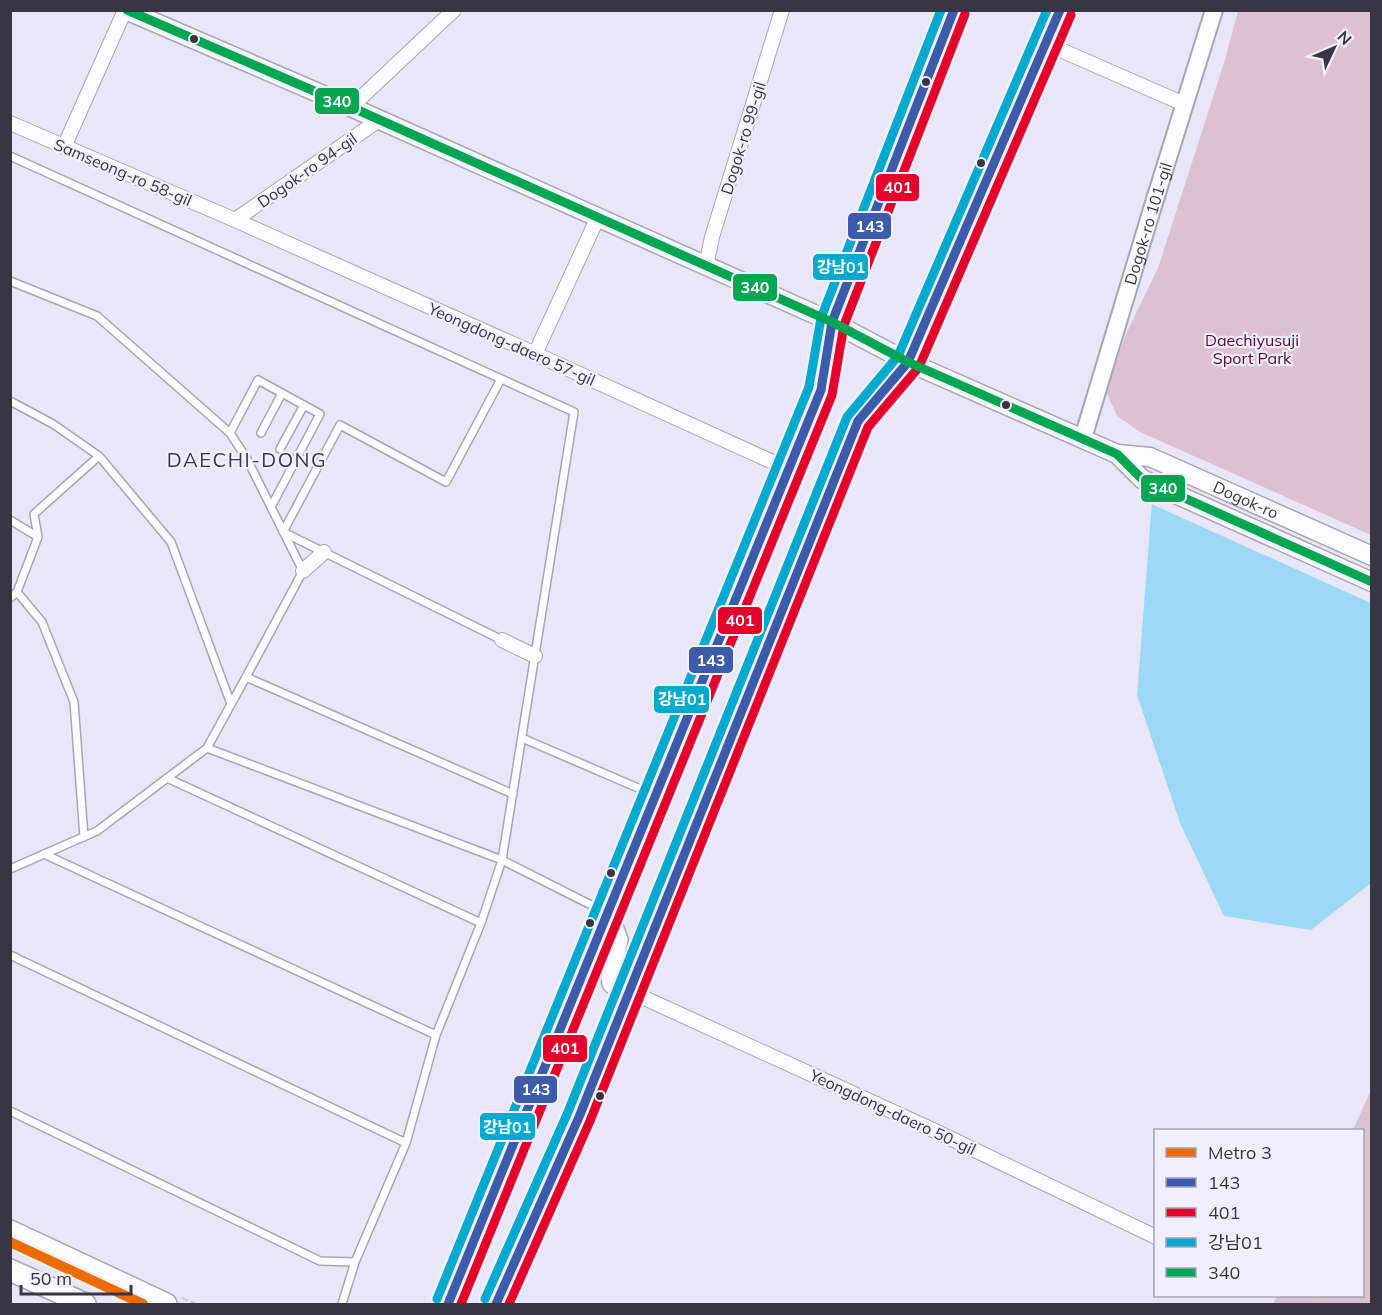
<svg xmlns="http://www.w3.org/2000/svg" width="1382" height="1315" font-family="Mulish,'Noto Sans KR',sans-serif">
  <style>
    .green { fill: #ddc1d0 }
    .water { fill: #9bd9f4 }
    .pier { fill: #e9e6f8 }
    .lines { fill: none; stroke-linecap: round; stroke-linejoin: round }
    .service-casing { stroke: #a8a6b3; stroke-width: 10 }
    .minor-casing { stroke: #a8a6b3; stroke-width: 16 }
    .tertiary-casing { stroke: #a8a6b3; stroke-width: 20 }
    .secondary-casing { stroke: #a8a6b3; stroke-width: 21 }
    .primary-casing { stroke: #a8a6b3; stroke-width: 24 }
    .path { stroke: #cccbd2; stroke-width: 2; stroke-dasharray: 6 3; stroke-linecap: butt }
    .service { stroke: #fcfbfe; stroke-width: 7 }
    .minor { stroke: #fcfbfe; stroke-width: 14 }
    .tertiary { stroke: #fcfbfe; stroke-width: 16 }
    .secondary { stroke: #fcfbfe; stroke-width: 18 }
    .primary { stroke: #fcfbfe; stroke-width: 21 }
    .bus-1-casing { stroke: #f1effc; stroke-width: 14 }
    .bus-2-casing { stroke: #f1effc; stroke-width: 14 }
    .bus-3-casing { stroke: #f1effc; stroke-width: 14 }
    .bus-4-casing { stroke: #f1effc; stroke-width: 14 }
    .bus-1 { stroke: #3d5bab; stroke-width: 9 }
    .bus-2 { stroke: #e4002b; stroke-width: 9 }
    .bus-3 { stroke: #00a9ce; stroke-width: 9 }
    .bus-4 { stroke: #00a651; stroke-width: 9 }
    .metro-1-casing { stroke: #f1effc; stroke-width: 15 }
    .metro-1 { stroke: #ed6c00; stroke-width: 10 }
    .bus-dot { fill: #383642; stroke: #f1effc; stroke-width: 2 }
    .labels { text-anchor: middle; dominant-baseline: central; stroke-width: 4.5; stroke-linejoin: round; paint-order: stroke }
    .street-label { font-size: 16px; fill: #383642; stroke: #f1effc }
    .park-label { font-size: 16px; fill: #610331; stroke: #f1effc }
    .quarter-label { font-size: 20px; letter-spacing: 1.5px; fill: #3c3851; stroke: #f1effc }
    .line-badge { stroke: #f1effc; stroke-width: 2 }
    .badge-label { font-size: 16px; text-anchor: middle; font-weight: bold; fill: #fff }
  </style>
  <rect width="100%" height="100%" fill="#e9e6f8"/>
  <path class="green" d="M1238,11H1371V535L1140,432L1117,416L1106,391L1126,334L1158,268L1224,63Z
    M1371,1090V1304H1273L1277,1296H1362V1130H1353Z"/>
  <path class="water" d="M1152,502L1371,603V883L1311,930L1224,916L1180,823L1137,695Z"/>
  <path class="pier" d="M1151,499L1372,600L1371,603L1149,503Z"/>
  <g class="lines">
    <g class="service-casing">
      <path id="service" d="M10,156L574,412L502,860L481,923L436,1035L406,1143L355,1262L342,1304
        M10,281L97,316L230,433L247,459L303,571L246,677L207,748L502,860L605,912
        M501,379L446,482L340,425L283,532L502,640
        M10,401L53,424L99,456L171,542L231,704
        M230,433L258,380L320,414L271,507
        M261,433L282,393
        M280,449L304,405
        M10,520L38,537L34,514L99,456
        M17,592L42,622L74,702L84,837
        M10,598L17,592L38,537
        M246,677L513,794
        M522,738L652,794
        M167,778L481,923
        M44,854L436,1035
        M10,869L97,831L207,748
        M10,955L406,1143
        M10,1111L320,1261L355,1262"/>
    </g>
    <g class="minor-casing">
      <path id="minor" d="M1047,44L1184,104
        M351,107L454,10
        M10,123L235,220L520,347L788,469
        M64,147L125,10
        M235,220L379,120
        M706,266L712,237L782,10
        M535,354L598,217
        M303,571L324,552
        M502,640L535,656
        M629,991L933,1130L1156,1237"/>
    </g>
    <g class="tertiary-casing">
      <g id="tertiary">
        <path id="s1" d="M1083,438L1153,206L1214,10"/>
      </g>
    </g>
    <g class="secondary-casing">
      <g id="secondary">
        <path d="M126,10L351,107L832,322L908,362L1117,454L1142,479L1372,582"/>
        <path id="s2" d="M1117,454L1150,457L1372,556"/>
      </g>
    </g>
    <g class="primary-casing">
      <path id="primary" d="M607,913L617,940L610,966L613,983L629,991
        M10,1231L166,1304
        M10,1270L85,1304
        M448,1304L821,390L832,322L954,10
        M496,1304L579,1117L629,991L858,421L908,362L1060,10"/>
    </g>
    <path class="path" d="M1362,1184L1372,1164
      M182,1298L196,1304
      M1313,1304L1317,1296"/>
    <use href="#service" class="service"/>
    <use href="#minor" class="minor"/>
    <use href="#tertiary" class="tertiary"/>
    <use href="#secondary" class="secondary"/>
    <use href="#primary" class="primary"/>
    <g class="bus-1-casing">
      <path id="bus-1" d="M448,1304L821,390L832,322L954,10
        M496,1304L579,1117L858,421L908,362L1060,10"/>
    </g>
    <g class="bus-2-casing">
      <path id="bus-2" d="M461,1304L832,395L844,325L965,14
        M509,1304L590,1121L868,427L919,367L1071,15"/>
    </g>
    <g class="bus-3-casing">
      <path id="bus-3" d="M437,1299L809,387L821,318L941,10
        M485,1299L568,1112L847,417L898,356L1047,10"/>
    </g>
    <g class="bus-4-casing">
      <path id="bus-4" d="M127,10L351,107L832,322L908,362L1117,454L1142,479L1372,582"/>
    </g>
    <use href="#bus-1" class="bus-1"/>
    <use href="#bus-2" class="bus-2"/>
    <use href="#bus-3" class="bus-3"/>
    <use href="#bus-4" class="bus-4"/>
    <g class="metro-1-casing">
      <path id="metro-1" d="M10,1242L143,1304"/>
    </g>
    <use href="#metro-1" class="metro-1"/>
  </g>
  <g class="bus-dot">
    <circle cx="194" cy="39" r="5"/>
    <circle cx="926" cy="82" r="5"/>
    <circle cx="981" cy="163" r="5"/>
    <circle cx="1006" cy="405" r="5"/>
    <circle cx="611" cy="873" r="5"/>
    <circle cx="590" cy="923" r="5"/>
    <circle cx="600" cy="1096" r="5"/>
  </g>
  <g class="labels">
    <g class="street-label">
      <text transform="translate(743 138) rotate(-73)">Dogok-ro 99-gil</text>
      <text transform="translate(307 170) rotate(-35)">Dogok-ro 94-gil</text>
      <text transform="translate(123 172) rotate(23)">Samseong-ro 58-gil</text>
      <text stroke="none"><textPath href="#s1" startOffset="224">Dogok-ro 101-gil</textPath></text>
      <text transform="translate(512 344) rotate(24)">Yeongdong-daero 57-gil</text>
      <text stroke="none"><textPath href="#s2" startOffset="138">Dogok-ro</textPath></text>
      <text transform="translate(893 1112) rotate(25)">Yeongdong-daero 50-gil</text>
    </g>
    <g class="park-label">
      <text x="1252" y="340">Daechiyusuji<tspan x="1252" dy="18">Sport Park</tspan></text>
    </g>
    <g class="quarter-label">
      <text x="247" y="459">DAECHI-DONG</text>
    </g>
  </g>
  <g class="line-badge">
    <rect x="314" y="87" width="46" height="28" rx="6" fill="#00a651"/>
    <rect x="875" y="173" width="45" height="29" rx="6" fill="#e4002b"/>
    <rect x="847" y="212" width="45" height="28" rx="6" fill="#3d5bab"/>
    <rect x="812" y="253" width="57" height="28" rx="6" fill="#00a9ce"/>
    <rect x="732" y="273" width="46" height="29" rx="6" fill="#00a651"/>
    <rect x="1140" y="474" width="46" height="29" rx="6" fill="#00a651"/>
    <rect x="717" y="606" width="46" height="29" rx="6" fill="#e4002b"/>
    <rect x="688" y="646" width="46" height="28" rx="6" fill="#3d5bab"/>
    <rect x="653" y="685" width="57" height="29" rx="6" fill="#00a9ce"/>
    <rect x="542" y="1034" width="46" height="29" rx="6" fill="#e4002b"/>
    <rect x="513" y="1075" width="45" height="29" rx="6" fill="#3d5bab"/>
    <rect x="479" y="1112" width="57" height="29" rx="6" fill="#00a9ce"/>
  </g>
  <g class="badge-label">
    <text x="337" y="107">340</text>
    <text x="898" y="193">401</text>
    <text x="870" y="232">143</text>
    <text x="841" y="273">강남01</text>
    <text x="755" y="293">340</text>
    <text x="1163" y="494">340</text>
    <text x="740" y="626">401</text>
    <text x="711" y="666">143</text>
    <text x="682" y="705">강남01</text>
    <text x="565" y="1054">401</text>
    <text x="536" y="1095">143</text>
    <text x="507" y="1133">강남01</text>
  </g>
  <rect width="1382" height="1315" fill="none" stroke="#383642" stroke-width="24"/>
  <rect x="1154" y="1129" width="210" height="168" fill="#f1effc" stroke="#a7a5b2" stroke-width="1.5"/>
  <rect x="1166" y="1148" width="30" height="9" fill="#ed6c00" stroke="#a7a5b2" stroke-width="1.5"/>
  <text x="1208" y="1159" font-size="18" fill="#383642">Metro 3</text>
  <rect x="1166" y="1178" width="30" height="9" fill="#3d5bab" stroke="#a7a5b2" stroke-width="1.5"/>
  <text x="1208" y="1189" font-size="18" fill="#383642">143</text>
  <rect x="1166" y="1208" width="30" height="9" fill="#e4002b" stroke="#a7a5b2" stroke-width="1.5"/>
  <text x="1208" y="1219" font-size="18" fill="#383642">401</text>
  <rect x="1166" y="1238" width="30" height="9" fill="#00a9ce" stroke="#a7a5b2" stroke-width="1.5"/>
  <text x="1208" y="1249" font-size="18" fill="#383642">강남01</text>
  <rect x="1166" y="1268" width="30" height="9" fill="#00a651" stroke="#a7a5b2" stroke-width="1.5"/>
  <text x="1208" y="1279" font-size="18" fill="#383642">340</text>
  <g transform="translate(1334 48) rotate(46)" stroke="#f1effc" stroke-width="4.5" paint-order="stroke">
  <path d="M0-4.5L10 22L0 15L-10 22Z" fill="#383642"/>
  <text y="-9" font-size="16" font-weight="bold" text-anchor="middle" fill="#383642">N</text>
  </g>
  <path d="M21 1285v9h110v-9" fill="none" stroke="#383642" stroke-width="3"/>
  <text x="30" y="1285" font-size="18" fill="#383642" stroke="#f1effc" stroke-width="4.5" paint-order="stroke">50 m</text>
</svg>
